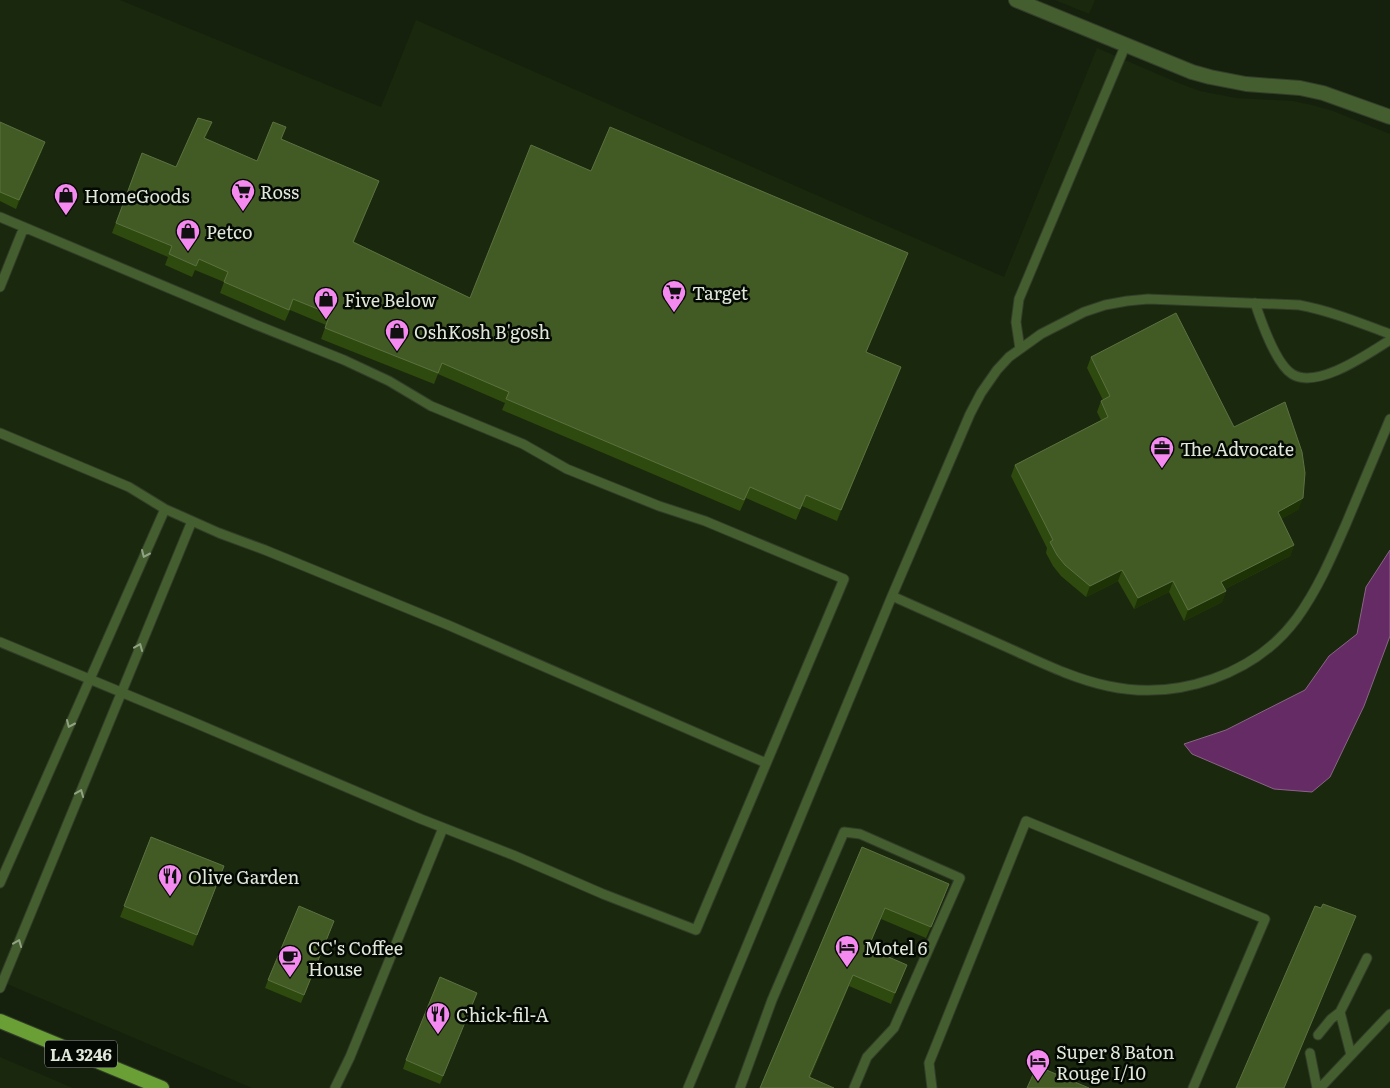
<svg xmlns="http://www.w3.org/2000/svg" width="1390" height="1088" font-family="Literata,serif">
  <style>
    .built { fill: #1a280d }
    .water { fill: #652b64; stroke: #8a6487 }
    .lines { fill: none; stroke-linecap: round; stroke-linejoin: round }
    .service-casing { stroke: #323d2a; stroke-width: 11 }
    .minor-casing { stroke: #323d2a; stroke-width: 16 }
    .primary-casing { stroke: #323d2a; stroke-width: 16 }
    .service { stroke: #445e2f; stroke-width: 9 }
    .minor { stroke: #445e2f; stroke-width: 14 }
    .primary { stroke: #699f35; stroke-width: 14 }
    .wall { fill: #2f4a0f }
    .shaded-wall { fill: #1d3205 }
    .building { fill: #425b25; stroke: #5b7141 }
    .oneway { stroke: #92a384 }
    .labels { text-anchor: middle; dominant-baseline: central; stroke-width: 5; stroke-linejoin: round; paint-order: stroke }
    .shield { fill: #050903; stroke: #9ea59a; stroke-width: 1 }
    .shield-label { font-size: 16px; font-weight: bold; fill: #e0e8da }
    .poi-label { font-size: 18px; fill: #e0e8da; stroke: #050903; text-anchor: start }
  </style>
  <rect width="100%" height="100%" fill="#16210d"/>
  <path class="built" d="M0,0H120L381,107L416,20L1004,277L1097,48L1176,82L1200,91L1236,98L1293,101L1312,105L1333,111L1390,134V1088H252L0,981Z
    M1055,0H1095L1089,14Z
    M0,1057L73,1088H0Z"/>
  <path class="water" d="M1390,550V636L1364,706L1330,777L1312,792L1274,789L1192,754L1184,744L1226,730L1305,690L1329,656L1357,634L1366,587Z"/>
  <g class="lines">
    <g class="service-casing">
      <path id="service" d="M0,217L254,324L344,360L389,381L431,406L523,444L567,469L659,506L705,521L844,579L696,930L603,894L513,855L421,819L193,722L0,642
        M0,287L24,227
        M1255,303C1261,321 1276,364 1292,374C1317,390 1369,353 1390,340
        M1020,349L1016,322L1019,299L1126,44
        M0,433L129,487L165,509L219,533L265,550L448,625L766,763
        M892,596C932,614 973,632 1013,650C1044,664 1075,679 1108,686C1177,701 1255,675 1297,618C1318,589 1332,556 1346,524C1361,489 1375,454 1390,419
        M0,883L165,509
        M0,988L192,521
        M1318,1035L1331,1019L1340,1012
        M1310,1053L1317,1088
        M1351,1055L1340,1012L1367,958
        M335,1088L350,1057L443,828
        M688,1088L892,596L970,414L981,393L997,370L1009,357L1041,334L1084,312L1105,305L1127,301L1148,299L1299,305C1331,311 1360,323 1390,334
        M740,1088L772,1000L844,832L860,834L960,878L894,1028L867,1057L854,1088
        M932,1088L929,1063L1026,821L1265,919L1193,1088
        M1320,1088L1390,1014"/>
    </g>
    <g class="minor-casing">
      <path id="minor" d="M1016,0L1192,72L1210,77L1246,84L1300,88L1323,93L1390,117"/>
    </g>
    <g class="primary-casing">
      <path id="primary" d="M0,1021L162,1088"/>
    </g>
    <use href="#service" class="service"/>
    <use href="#minor" class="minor"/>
    <use href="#primary" class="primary"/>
  </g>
  <path class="wall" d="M0,122L42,151L16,209L0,201Z
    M208,133L205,138L257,161L281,139L379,181L354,242L470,298L591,171L908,253L866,352L901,367L837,521L802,506L796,520L746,498L740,511L502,410L505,403L438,374L434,384L321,339L326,325L290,310L285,321L220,293L224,282L195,270L192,277L165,265L168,257L112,233L142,153L176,167Z
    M1091,357L1234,427L1299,509L1281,519L1294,545L1290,556L1225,589L1226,591L1222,602L1184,621L1169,592L1134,609L1118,581L1086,597L1061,576L1053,566L1046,553L1047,548L1011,476L1015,465L1101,420L1097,412L1101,401L1103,400L1087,368Z
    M151,837L224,866L193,946L120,917Z
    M862,847L945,895L926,938L881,919L868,948L907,965L891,1004L849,986L810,1078L760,1088Z
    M334,921L301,1003L265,988L268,980Z
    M477,993L440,1084L403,1069L406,1060Z"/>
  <path class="shaded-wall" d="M212,122L208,133L200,149L204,138Z
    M45,142L42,151L16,209L19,200Z
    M379,181L375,191L349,253L353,242Z
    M908,253L904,264L862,363L866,352Z
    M901,367L897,378L837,521L841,510Z
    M1303,498L1299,509L1274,523L1278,512Z
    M1294,545L1290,556L1217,593L1221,582Z
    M1122,570L1118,581L1086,597L1090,586Z
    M1173,581L1169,592L1134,609L1138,598Z
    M1226,591L1222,602L1184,621L1188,610Z
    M885,908L881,919L864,959L868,948Z
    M1356,916L1352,927L1284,1088Z
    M907,965L903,976L891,1004L895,993Z
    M853,975L849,986L805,1088L809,1077Z"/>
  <path class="building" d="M198,118L212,122L204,138L257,161L273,122L286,127L281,139L379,181L353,242L470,298L531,145L591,171L610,127L908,253L866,352L901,367L841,510L806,495L800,509L750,487L744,500L506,399L509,392L442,363L438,373L325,328L330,314L293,299L289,310L224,282L228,272L199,259L196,266L169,254L172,246L116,223L142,153L176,167Z
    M0,122L45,142L19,200L0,192Z
    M1176,313L1234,427L1285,402L1302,452L1305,473L1303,498L1278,512L1294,545L1221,582L1226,591L1188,610L1173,581L1138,598L1122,570L1090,586L1065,565L1057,555L1050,542L1053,540L1015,465L1108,417L1101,401L1110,396L1091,357Z
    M151,837L224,866L197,935L124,906Z
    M862,847L949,884L931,927L885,908L868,948L907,965L895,993L853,975L809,1077L834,1088H760Z
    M1323,904L1356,916L1284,1088H1236L1315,906L1321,908Z
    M299,906L334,921L304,995L268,980Z
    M440,977L477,993L443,1076L406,1060Z
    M1037,1066L1089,1088H1027Z"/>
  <defs><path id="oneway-chevron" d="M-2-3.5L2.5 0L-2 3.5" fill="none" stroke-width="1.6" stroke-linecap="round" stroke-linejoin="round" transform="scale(1.25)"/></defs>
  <g class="oneway">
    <use href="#oneway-chevron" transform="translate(145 554) rotate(114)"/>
    <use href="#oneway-chevron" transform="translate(139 647) rotate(-68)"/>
    <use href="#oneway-chevron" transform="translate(70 724) rotate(114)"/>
    <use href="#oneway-chevron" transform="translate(80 793) rotate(-68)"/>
    <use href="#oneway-chevron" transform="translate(18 943) rotate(-68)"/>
  </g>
  <defs>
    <g id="supermarket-pin" transform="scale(1.25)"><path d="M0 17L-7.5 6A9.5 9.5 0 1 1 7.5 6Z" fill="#f489f0" stroke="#050903"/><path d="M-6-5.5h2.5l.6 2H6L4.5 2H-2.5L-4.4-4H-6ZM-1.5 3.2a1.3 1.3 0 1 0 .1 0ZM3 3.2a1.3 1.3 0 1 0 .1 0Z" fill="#111"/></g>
    <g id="shop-pin" transform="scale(1.25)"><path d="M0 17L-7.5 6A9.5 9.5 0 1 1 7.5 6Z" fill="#f489f0" stroke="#050903"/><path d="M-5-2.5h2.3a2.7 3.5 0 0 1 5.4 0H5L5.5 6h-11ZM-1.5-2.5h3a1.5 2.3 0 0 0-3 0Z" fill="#111"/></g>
    <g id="office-pin" transform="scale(1.25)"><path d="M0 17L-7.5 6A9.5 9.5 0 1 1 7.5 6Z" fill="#f489f0" stroke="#050903"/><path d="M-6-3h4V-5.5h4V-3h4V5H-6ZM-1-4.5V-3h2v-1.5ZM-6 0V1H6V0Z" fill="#111"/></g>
    <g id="restaurant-pin" transform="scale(1.25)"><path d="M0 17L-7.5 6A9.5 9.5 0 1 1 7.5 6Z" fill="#f489f0" stroke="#050903"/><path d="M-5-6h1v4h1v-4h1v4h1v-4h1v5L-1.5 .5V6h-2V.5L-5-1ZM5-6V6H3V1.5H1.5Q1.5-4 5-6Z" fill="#111"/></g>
    <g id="hotel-pin" transform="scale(1.25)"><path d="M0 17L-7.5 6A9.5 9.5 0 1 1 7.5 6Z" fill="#f489f0" stroke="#050903"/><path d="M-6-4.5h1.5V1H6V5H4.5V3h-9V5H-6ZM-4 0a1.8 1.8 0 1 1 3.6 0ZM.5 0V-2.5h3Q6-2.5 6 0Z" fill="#111"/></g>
    <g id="cafe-pin" transform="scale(1.25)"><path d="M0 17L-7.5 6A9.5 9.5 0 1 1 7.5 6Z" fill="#f489f0" stroke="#050903"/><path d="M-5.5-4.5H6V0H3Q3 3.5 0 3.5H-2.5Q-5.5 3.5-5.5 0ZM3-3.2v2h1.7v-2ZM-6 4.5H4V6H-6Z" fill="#111"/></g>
  </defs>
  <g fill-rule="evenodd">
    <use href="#supermarket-pin" x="243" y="191"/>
    <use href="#shop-pin" x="66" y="195"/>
    <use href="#shop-pin" x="188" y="231"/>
    <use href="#supermarket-pin" x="674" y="292"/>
    <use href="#shop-pin" x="326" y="299"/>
    <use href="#shop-pin" x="397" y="331"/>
    <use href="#office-pin" x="1162" y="448"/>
    <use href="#restaurant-pin" x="170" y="876"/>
    <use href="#hotel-pin" x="847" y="947"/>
    <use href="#cafe-pin" x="290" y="957"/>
    <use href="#restaurant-pin" x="438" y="1014"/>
    <use href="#hotel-pin" x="1038" y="1061"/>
  </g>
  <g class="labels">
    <rect class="shield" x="45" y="1040.5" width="72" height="27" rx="4"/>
    <g class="shield-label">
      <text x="81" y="1054">LA 3246</text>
    </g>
    <g class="poi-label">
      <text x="260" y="191">Ross</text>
      <text x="84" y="195">HomeGoods</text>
      <text x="206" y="231">Petco</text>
      <text x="692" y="292">Target</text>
      <text x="344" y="299">Five Below</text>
      <text x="414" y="331">OshKosh B'gosh</text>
      <text x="1180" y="448">The Advocate</text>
      <text x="188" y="876">Olive Garden</text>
      <text x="308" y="947">CC's Coffee<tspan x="308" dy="21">House</tspan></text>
      <text x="864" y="947">Motel 6</text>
      <text x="456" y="1014">Chick-fil-A</text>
      <text x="1056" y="1051">Super 8 Baton<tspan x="1056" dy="21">Rouge I/10</tspan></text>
    </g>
  </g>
</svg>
